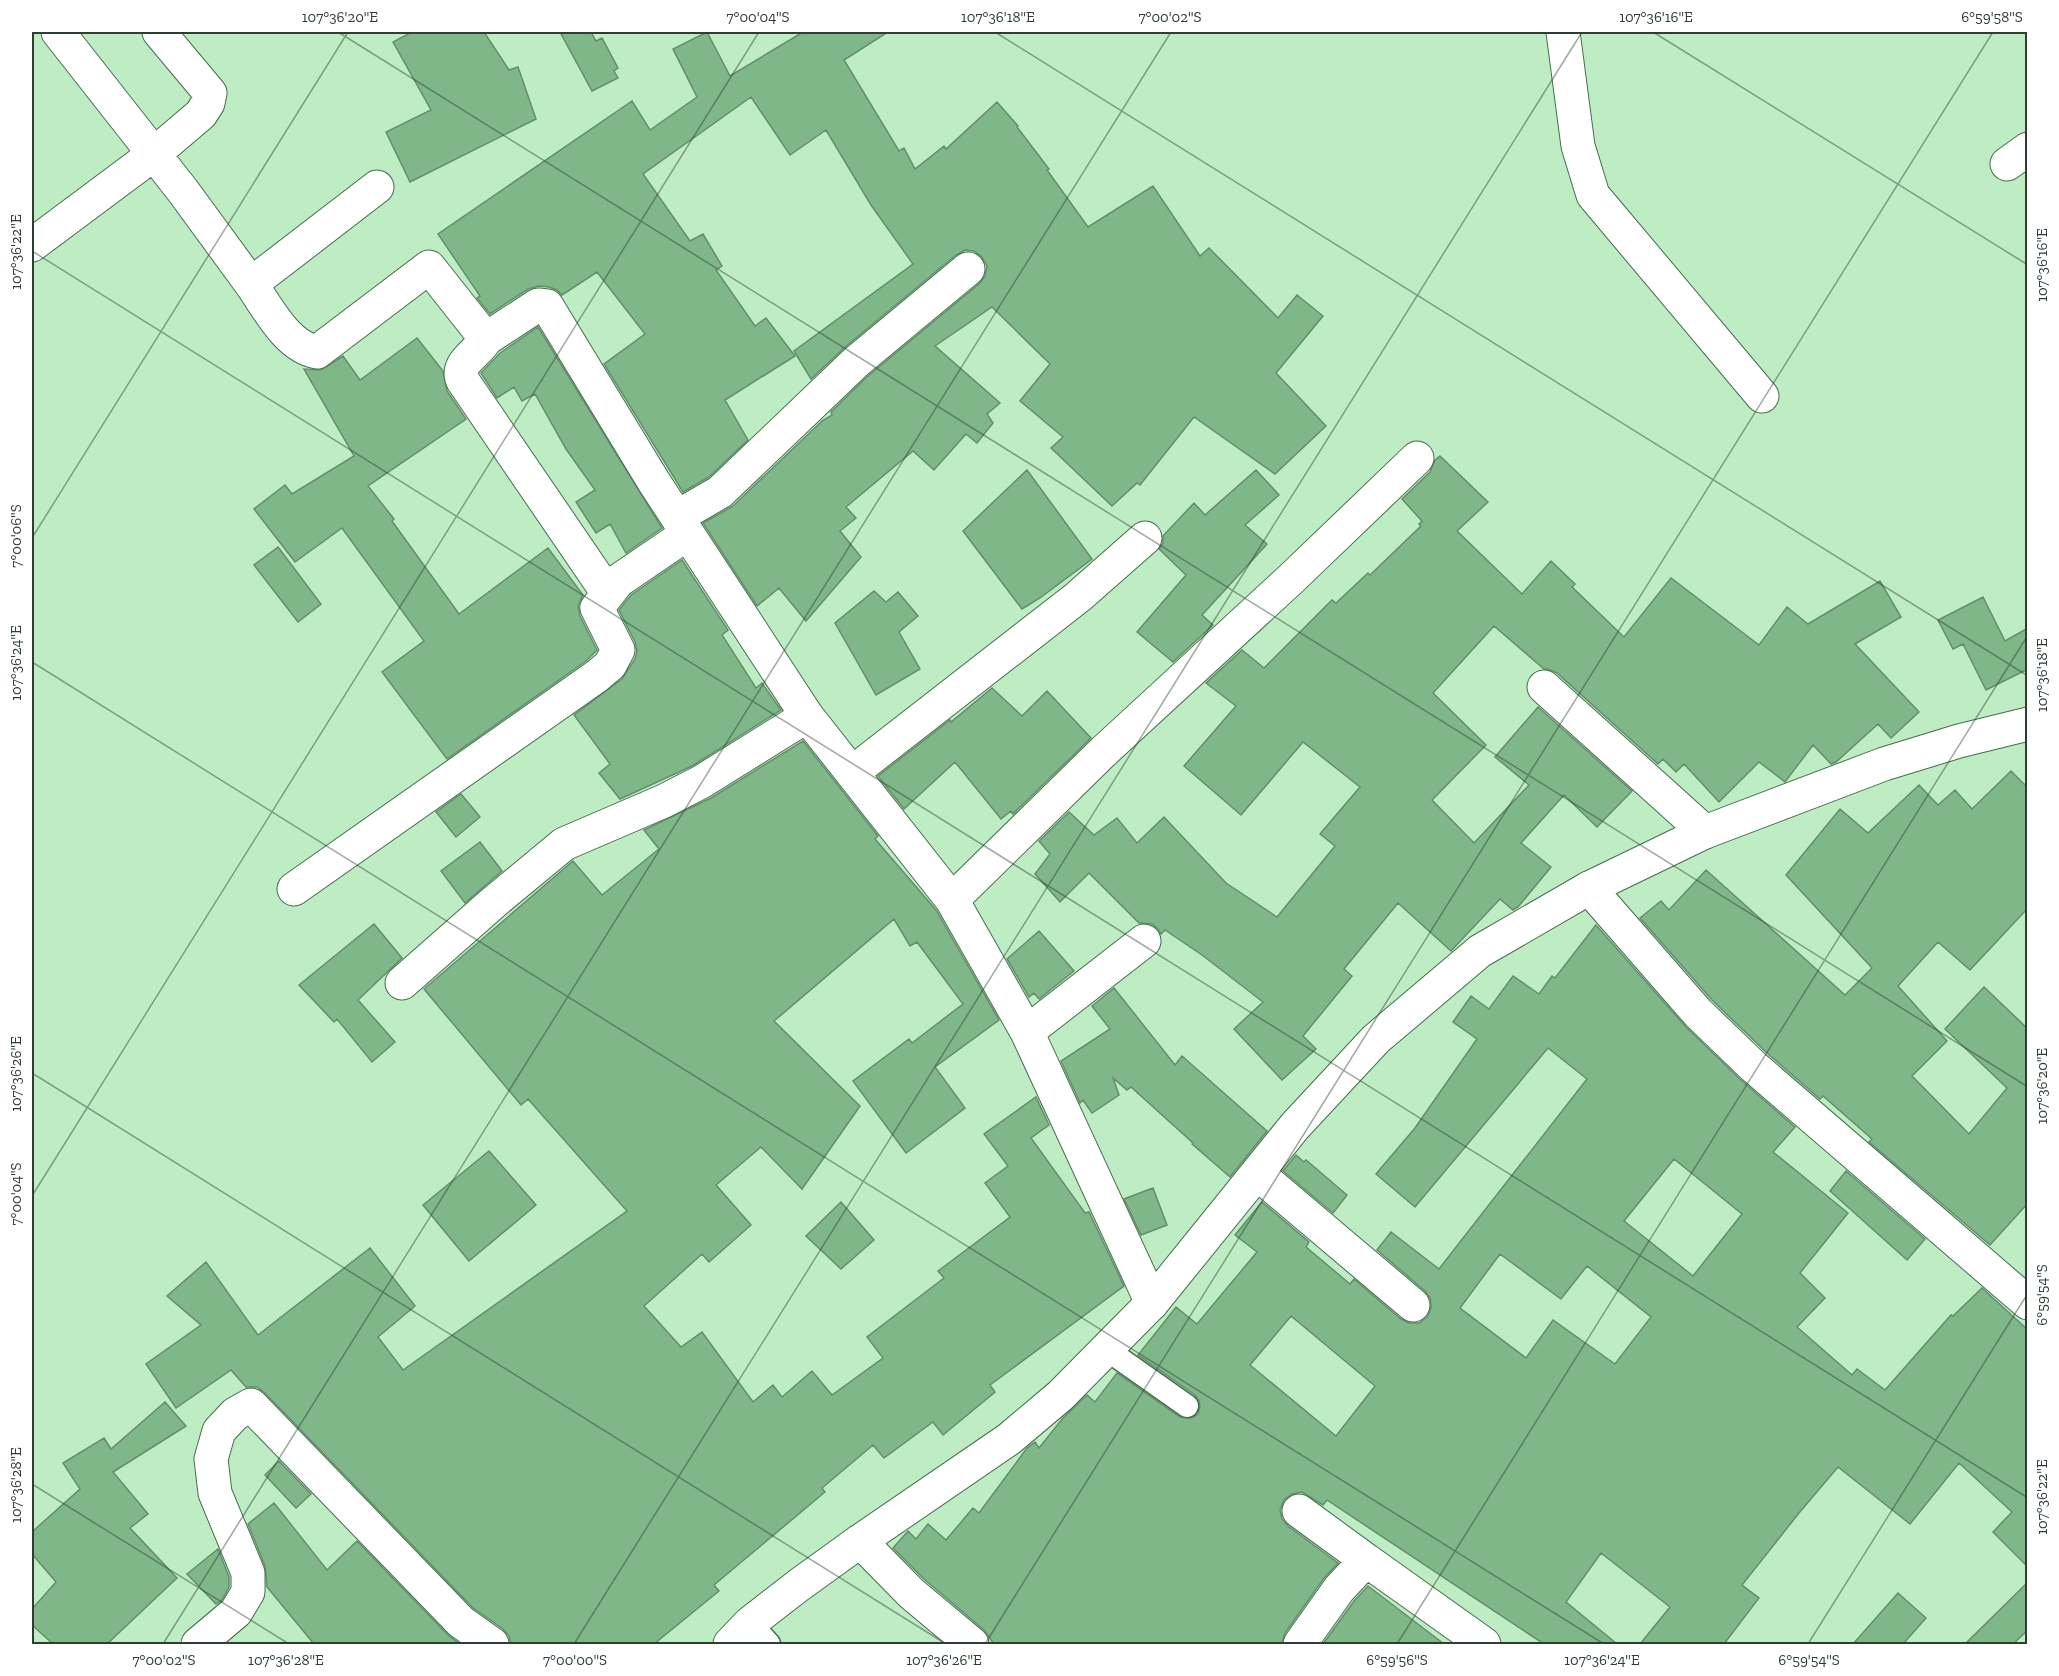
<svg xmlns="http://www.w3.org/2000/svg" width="2059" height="1676" font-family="'Zilla Slab',serif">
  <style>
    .building { fill: #7fb788; stroke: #638e6a; stroke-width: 1.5; fill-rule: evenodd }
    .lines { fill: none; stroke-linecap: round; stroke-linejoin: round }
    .service-casing { stroke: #446e4b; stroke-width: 25 }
    .minor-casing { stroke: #446e4b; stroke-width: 35 }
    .tertiary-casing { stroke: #446e4b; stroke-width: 35 }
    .service { stroke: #fff; stroke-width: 22 }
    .minor { stroke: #fff; stroke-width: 33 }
    .tertiary { stroke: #fff; stroke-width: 33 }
    .ticks { fill: none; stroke: #2d3f2f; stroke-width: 1.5; stroke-opacity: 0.45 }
    .neatline { fill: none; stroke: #2d3f2f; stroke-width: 2 }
    .ticks-label { font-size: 15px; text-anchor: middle; fill: #2d3f2f }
  </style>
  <rect width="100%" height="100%" fill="#beedc4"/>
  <path class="building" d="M412,32H484L509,70L518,67L536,119L410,182L386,132L431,110L393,42Z
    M560,32H591L596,41L602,38L618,68L614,71L618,78L592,91Z
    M707,32L730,76L803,32H888L844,60L899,151L904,148L915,169L944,146L946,149L997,102L1018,126L1017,127L1049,169L1047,170L1088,227L1153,186L1200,256L1209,248L1278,318L1297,295L1323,316L1276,373L1326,426L1275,474L1194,417L1140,485L1137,483L1112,506L1051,448L1063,437L1020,401L1050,364L992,307L935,346L1000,403L987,414L993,423L977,443L966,434L934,470L913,451L846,507L856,518L840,531L861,557L806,621L779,588L757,606L703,523L733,506L822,421L832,415L831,412L868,376L980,283L985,276L987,266L982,257L974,251L965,250L956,255L844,348L811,379L794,351L913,264L871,205L826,130L790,155L751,97L643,174L690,241L703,234L722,266L716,270L755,326L766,318L795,356L725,400L748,440L709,477L683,492L604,364L645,334L597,272L562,295L557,290L549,287L539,286L528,289L490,314L477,298L480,296L438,234L632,101L650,130L697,97L673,49Z
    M538,327L662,528L626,553L610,524L596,533L576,502L595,490L566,449L535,394L522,401L514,387L497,398L481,373L500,353Z
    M417,338L443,371L447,391L466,419L368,486L394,519L392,521L459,614L548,548L583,595L578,606L580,616L597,650L586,661L447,759L382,672L424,641L342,528L295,562L254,509L285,485L292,494L354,456L304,369L321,370L343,356L360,380Z
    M1440,456L1488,502L1457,531L1522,594L1551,561L1575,584L1572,587L1624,637L1671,578L1759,645L1787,607L1808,624L1880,581L1901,617L1855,644L1919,712L1891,738L1878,724L1836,762L1831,764L1813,745L1785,782L1759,762L1719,802L1684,764L1676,772L1663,759L1658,764L1557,673L1548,669H1544L1494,626L1433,693L1486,745L1432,800L1474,843L1529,785L1495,757L1538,707L1632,791L1597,827L1564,795L1521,843L1551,867L1518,907L1513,910L1500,899L1451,951L1398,903L1344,969L1352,976L1303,1036L1316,1049L1282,1080L1234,1029L1263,1002L1202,955L1165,930L1161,934L1158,929L1152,924L1139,923L1089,873L1060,902L1035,874L1050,854L1039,841L1069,812L1094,835L1117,818L1137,843L1164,817L1226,883L1277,917L1335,846L1320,834L1360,787L1303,742L1241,815L1184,766L1236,706L1206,683L1242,650L1264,668L1332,600L1336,603L1368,573L1370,575L1421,526L1419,524L1422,521L1402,499L1430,472L1435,460Z
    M1027,470L1092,559L1040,598L1022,609L963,531Z
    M1256,470L1279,495L1245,525L1267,544L1202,615L1213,625L1173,662L1137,632L1186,575L1159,549L1163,543V536L1194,503L1205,515Z
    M278,547L321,604L298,622L254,565Z
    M682,560L728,630L722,635L756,688L762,683L781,710L692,766L620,799L599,773L610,764L574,715L622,679L635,659L637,651L635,642L619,610L631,595Z
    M874,591L886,602L898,592L918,616L899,632L920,669L876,695L835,623Z
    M1983,597L2005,641L2028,628V669L1986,690L1963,644L1953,649L1938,620Z
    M992,688L1022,716L1047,691L1091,738L1013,814L1011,811L1001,819L955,762L904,809L878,776L950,720L951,722Z
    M803,741L878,836L875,839L936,910L999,1020L935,1067L965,1108L906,1153L853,1081L909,1039L912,1043L963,1004L917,942L910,946L894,919L774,1021L860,1106L802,1189L761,1147L716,1185L751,1225L709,1262L702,1254L644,1306L681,1347L702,1332L753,1402L773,1385L782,1397L812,1371L832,1395L883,1358L867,1337L944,1278L938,1271L1010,1217L985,1183L1008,1166L984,1134L1036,1097L1049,1125L1031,1138L1085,1213L1089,1212L1124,1286L990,1385L995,1392L943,1435L933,1422L884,1458L873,1445L822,1488L825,1492L714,1585L719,1591L654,1644H511L509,1636L503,1629L473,1608L264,1392L257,1387H246L231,1370L176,1408L146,1364L201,1325L167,1296L206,1262L258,1335L370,1248L415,1306L378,1337L403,1370L627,1211L528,1099L521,1105L424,989L573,861L602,895L659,849L644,830L711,798Z
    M2011,771L2028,788V908L1970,970L1938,942L1898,986L1947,1041L1912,1076L1969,1134L2007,1088L1945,1029L1984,987L2028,1029V1203L1990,1245L1869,1142L1872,1139L1823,1096L1820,1099L1767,1053L1712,1000L1640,918L1661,901L1669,910L1706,870L1845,995L1872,968L1786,875L1840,809L1868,833L1919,785L1938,805L1955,790L1972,809Z
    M461,794L480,817L456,837L436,812Z
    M480,842L502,871L465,903L441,871Z
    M374,924L402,958L358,1000L395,1042L372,1062L337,1019L334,1022L299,985Z
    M1596,925L1685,1026L1742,1081L1795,1127L1773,1152L1848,1213L1800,1273L1825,1298L1797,1327L1852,1375L1857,1369L1885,1390L1951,1315L1953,1316L1982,1288L2028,1330V1567L1993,1532L2012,1512L1959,1463L1910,1524L1838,1467L1799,1513L1742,1585L1759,1598L1724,1644H1640L1670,1607L1601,1553L1566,1602L1617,1644H1544L1327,1500L1323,1505L1302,1492L1292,1494L1284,1500L1280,1510L1282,1519L1288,1526L1338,1563L1324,1578L1285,1633L1282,1644H994L984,1630L924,1579L893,1548L908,1531L916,1539L928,1524L946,1540L973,1508L979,1513L1027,1448L1035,1442L1039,1448L1063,1418L1087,1395L1095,1402L1117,1373L1180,1417L1192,1418L1198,1414L1200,1407L1199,1401L1195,1395L1138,1355L1176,1307L1197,1324L1257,1252L1235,1235L1262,1202L1309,1242L1306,1247L1350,1284L1354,1279L1401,1319L1409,1323H1419L1427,1317L1431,1308L1430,1298L1425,1291L1377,1250L1391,1232L1439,1269L1587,1079L1548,1048L1415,1207L1376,1174L1415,1128L1477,1039L1453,1022L1471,996L1489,1009L1513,976L1539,994L1552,976L1555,978ZM1674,1159L1742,1214L1693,1276L1624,1221ZM1500,1254L1561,1299L1587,1266L1651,1317L1615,1364L1553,1320L1526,1358L1460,1308ZM1291,1316L1375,1386L1336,1436L1250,1365Z
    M1039,931L1074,971L1039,999L1034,993L1029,997L1007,959Z
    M1114,988L1175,1065L1182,1056L1267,1131L1230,1177L1192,1144L1193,1143L1131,1087L1127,1090L1113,1078L1119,1095L1092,1113L1083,1100L1080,1103L1061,1061L1110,1029L1092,1006Z
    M489,1151L536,1205L469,1261L423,1205Z
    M1296,1155L1304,1162L1306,1160L1347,1195L1333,1213L1283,1171Z
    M1846,1171L1925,1239L1907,1260L1830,1191Z
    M1153,1188L1167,1225L1141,1235L1124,1199Z
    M841,1202L874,1240L841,1269L806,1236Z
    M165,1402L186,1426L113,1472L148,1514L130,1528L177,1578L107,1644H53L32,1625V1609L56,1582L32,1554V1532L80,1489L63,1463L104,1438L111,1449Z
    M279,1461L311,1494L296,1508L265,1475Z
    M274,1503L327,1570L357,1541L448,1635L460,1644H314L267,1587L265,1566L248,1524Z
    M218,1549L229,1577V1587L222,1600L216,1604L187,1574Z
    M2028,1582V1630L2013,1644H1965Z
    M1368,1586L1444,1644H1323L1354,1601Z
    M1898,1593L1926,1618L1903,1644H1853Z"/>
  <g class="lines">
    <g class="service-casing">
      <path id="service" d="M1106,1349L1187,1406
        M750,1623L769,1644"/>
    </g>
    <g class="minor-casing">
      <path id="minor" d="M58,32L183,191L251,284L377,187
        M1563,32L1578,146L1593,195L1762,396
        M2007,164L2028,149
        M32,245L154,154L201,114L208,103L210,93L159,32
        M251,284C268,308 287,347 317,352L429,267L486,339C479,353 454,363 463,381L607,592
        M486,339L538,305L547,306L654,482L807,716L952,900L1027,1032L1152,1303
        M677,517L720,492L856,362L968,269
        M1544,687L1705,832
        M853,772L1078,597L1145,538
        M1589,888L1698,1013L1754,1067L2028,1303
        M294,889L597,676L610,665L618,650L597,608L618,581L687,534
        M952,900L1103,752L1292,578L1417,458
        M402,983L494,902L564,844L664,801L701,782L807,716
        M1027,1032L1144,941
        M1258,1174L1413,1305
        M1299,1511L1366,1560
        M860,1541L911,1593L972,1644
        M198,1644L236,1612L248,1592V1573L215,1493L211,1459L219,1431L235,1414L251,1405L461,1622L492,1644
        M1300,1644L1339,1589L1366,1560L1484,1644"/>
    </g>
    <g class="tertiary-casing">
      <path id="tertiary" d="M730,1644L750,1623L799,1585L860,1541L1009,1439L1060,1396L1152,1303L1295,1126L1376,1039L1480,951L1589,888L1705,832L1884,764L1959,741L2028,724"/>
    </g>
    <use href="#service" class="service"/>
    <use href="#minor" class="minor"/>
    <use href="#tertiary" class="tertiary"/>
  </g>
  <path class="ticks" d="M338,32L2028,1087M995,32L2028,676M1653,32L2028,265M32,251L2028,1498M32,538L348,32M32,662L1604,1644M32,1073L946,1644M32,1196L759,32M32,1484L289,1644M163,1644L1171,32M574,1644L1582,32M985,1644L1993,32M1397,1644L2028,635M1808,1644L2028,1293"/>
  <rect width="2059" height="1676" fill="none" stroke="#ffffff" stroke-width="66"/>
  <rect x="33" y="33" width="1993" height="1610" class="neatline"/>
  <g class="ticks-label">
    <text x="340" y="22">107°36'20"E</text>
    <text x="758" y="22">7°00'04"S</text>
    <text x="998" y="22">107°36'18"E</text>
    <text x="1170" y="22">7°00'02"S</text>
    <text x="1656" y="22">107°36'16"E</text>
    <text x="1992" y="22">6°59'58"S</text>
    <text transform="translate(16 252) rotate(-90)" y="5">107°36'22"E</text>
    <text transform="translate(2042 265) rotate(-90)" y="5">107°36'16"E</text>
    <text transform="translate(16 536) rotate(-90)" y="5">7°00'06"S</text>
    <text transform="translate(16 663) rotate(-90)" y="5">107°36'24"E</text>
    <text transform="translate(2042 675) rotate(-90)" y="5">107°36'18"E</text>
    <text transform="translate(16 1074) rotate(-90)" y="5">107°36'26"E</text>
    <text transform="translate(2042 1086) rotate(-90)" y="5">107°36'20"E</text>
    <text transform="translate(16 1194) rotate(-90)" y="5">7°00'04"S</text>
    <text transform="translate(2042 1295) rotate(-90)" y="5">6°59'54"S</text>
    <text transform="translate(16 1485) rotate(-90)" y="5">107°36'28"E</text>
    <text transform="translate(2042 1497) rotate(-90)" y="5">107°36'22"E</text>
    <text x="164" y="1665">7°00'02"S</text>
    <text x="286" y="1665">107°36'28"E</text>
    <text x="575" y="1665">7°00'00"S</text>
    <text x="944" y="1665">107°36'26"E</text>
    <text x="1397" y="1665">6°59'56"S</text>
    <text x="1602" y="1665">107°36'24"E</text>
    <text x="1809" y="1665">6°59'54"S</text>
  </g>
</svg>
